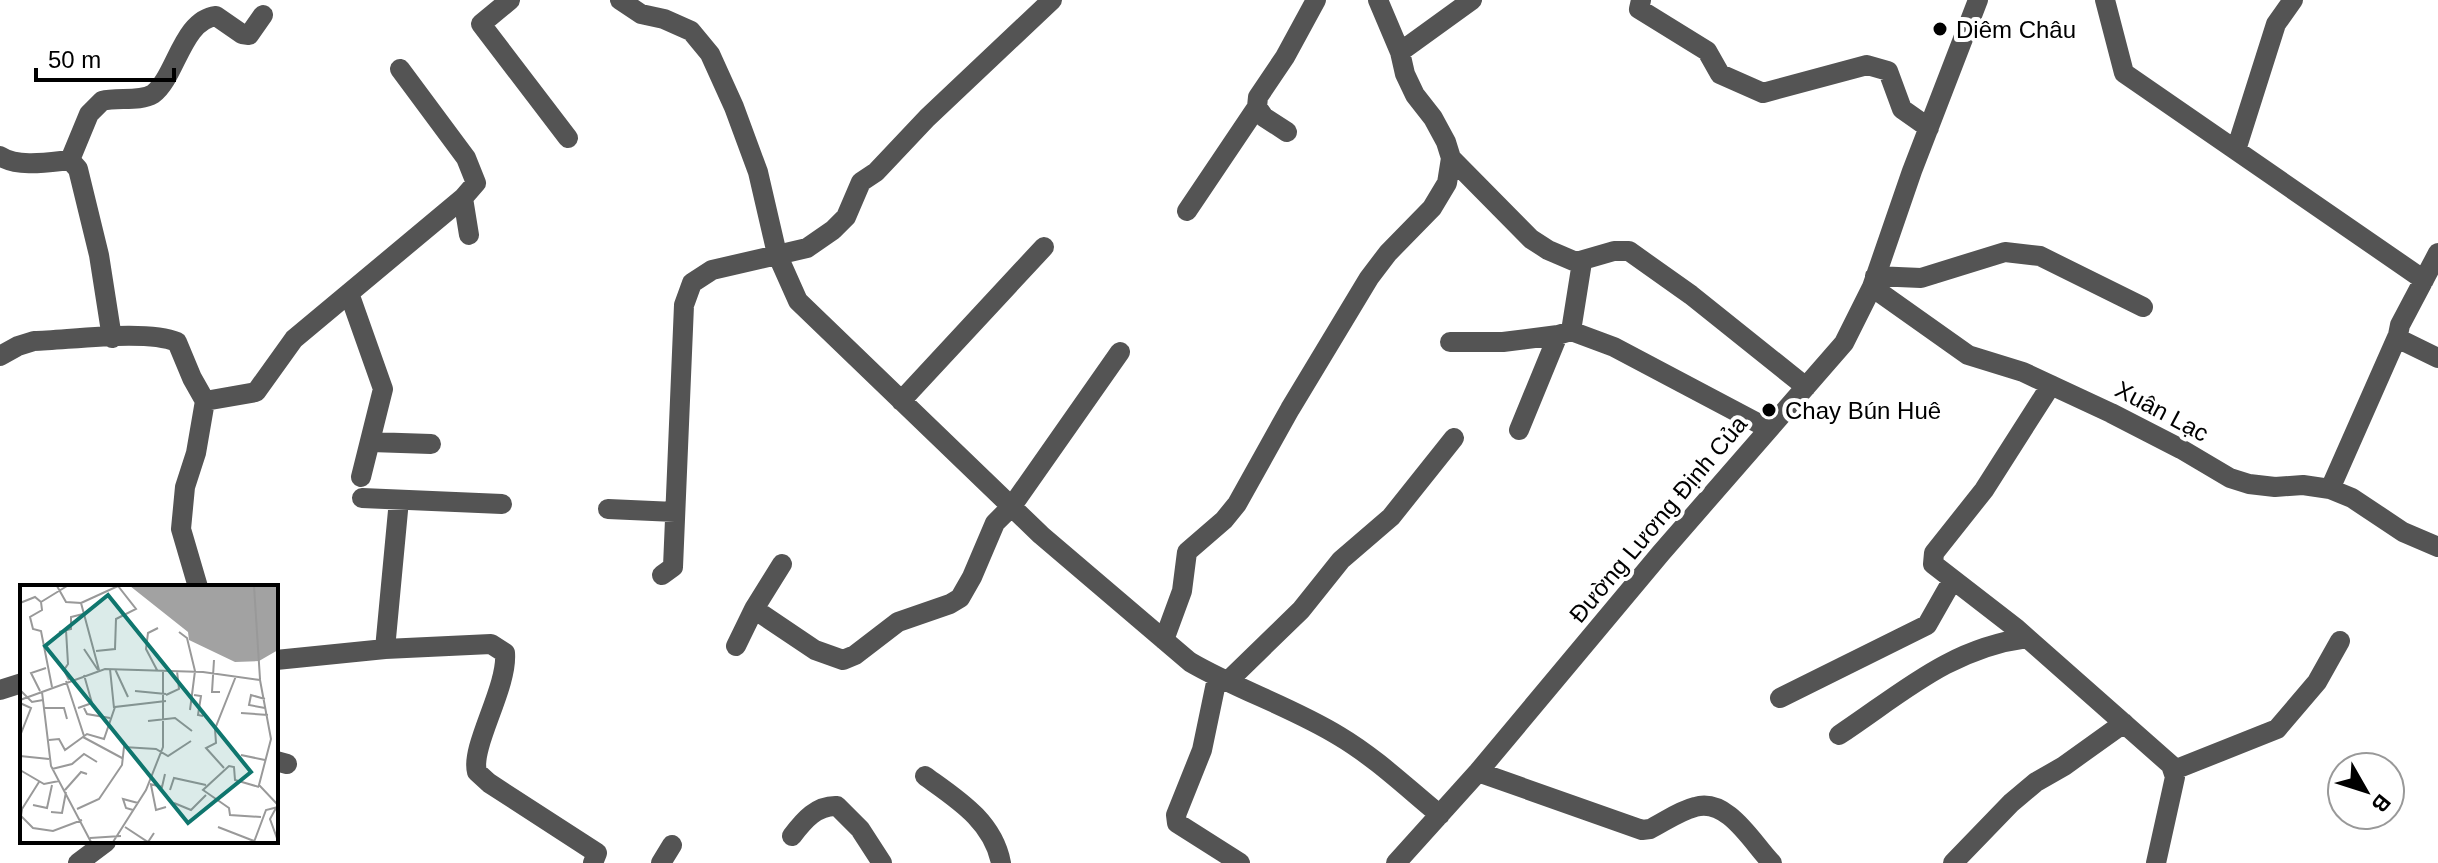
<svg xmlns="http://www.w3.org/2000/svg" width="2438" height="863" font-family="Helvetica,sans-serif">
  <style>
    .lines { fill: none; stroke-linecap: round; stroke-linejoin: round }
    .minor { stroke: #545454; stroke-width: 20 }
    .poi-dot { fill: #000; stroke: #fff; stroke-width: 3 }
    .labels { text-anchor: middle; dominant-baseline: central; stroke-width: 8; stroke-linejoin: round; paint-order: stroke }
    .poi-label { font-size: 24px; fill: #000; stroke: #fff; text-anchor: start }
    .street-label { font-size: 24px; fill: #000; stroke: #fff }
    .inset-road { fill: none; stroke: #999; stroke-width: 2 }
    .view { fill: #0f766e; fill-opacity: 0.15; stroke: #0f766e; stroke-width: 4 }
    .inset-edge { fill: none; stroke: #000; stroke-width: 4 }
  </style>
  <rect width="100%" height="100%" fill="#fff"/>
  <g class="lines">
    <path class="minor" d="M510,0L481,24L568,138
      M620,0L641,14L664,19L691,31L710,54L734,107L758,172L777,254L798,301L1041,535L1190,662C1238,690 1292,707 1339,736C1376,758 1407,788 1440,815
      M1641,0L1639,9L1707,51L1720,74L1763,93L1867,65L1888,71L1902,109L1929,128
      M2105,0L2124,73L2424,280
      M1400,52L1472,0
      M1287,132L1264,117L1257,107L1258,97L1285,57L1316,0
      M2236,150L2276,24L2293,0
      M0,156C18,168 50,162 70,160
      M1451,158L1531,239L1548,250L1576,262L1614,251H1629L1691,295L1806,387
      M463,198L469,235
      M1187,211L1257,107
      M2438,253L2400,325L2398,335L2401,340L2438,358
      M1875,276L1921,278L2005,252L2040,256L2143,307
      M1872,287L1968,355L2023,372L2111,413L2181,449L2230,478L2249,484L2275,487L2303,485L2330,489L2352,498L2403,532L2438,547
      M349,293L383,389L361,477
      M1571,331L1582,262
      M112,338L99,255L78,169L70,160L89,114L102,101C117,97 140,102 153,94C176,77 182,20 216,16L242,34L249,35L263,15
      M1450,342H1503L1558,335L1571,331L1614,347L1769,429
      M0,356L18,346L34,341C70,340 147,329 177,342L192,378L205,401L196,453L185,487L181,529L198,587
      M2051,385L1984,490L1934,553L1933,564L2017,629L2171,765L2175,777L2156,863
      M205,401L256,392L294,339L463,198L476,183L466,158L400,69
      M901,401L1044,247
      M1519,430L1558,335
      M371,442L431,444
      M2330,489L2398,335
      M362,498L502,504
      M608,509L675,512
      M662,575L673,567L684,305L692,283L712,270L807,248L833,230L846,217L861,182L876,172L927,118L1052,0
      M754,609L782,564
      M1164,640L1182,591L1187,552L1224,520L1237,504L1290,409L1369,278L1388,253L1432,208L1447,183L1451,158L1446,142L1433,118L1415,95L1405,74L1400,52L1378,0
      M736,646L754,609L815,650L843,660L855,655L898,622L950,604L960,598L972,577L995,523L1012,506L1120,352
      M385,649L399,500
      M276,660L385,649L491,644L505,653C508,687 470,747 477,772L489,783L597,853L593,863
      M1217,678L1202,750L1176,815L1177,823L1240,863
      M1227,682L1301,610L1341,560L1391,517L1454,438
      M0,690L22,683
      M1780,698L1927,625L1952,581
      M1839,735C1901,694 1950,648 2027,638
      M276,761L287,764
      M2174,770L2277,729L2317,682L2340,641
      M1478,772L1642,830L1650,829C1664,822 1679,811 1695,807C1728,797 1753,844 1772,863
      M925,776C957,799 993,821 1001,863
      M792,836C804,820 817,805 837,806L860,829L882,863
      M78,863L106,842
      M661,863L672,845
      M1396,863L1478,772L1661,553L1844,343L1872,287L1912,171L1978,0
      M1953,863L2011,803L2036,782L2064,766L2124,723"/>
  </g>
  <g class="poi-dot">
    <circle cx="1940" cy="29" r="8"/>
    <circle cx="1769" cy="410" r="8"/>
  </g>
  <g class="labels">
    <g class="poi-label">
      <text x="1956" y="29">Diêm Châu</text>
      <text x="1785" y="410">Chay Bún Huê</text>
    </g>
    <g class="street-label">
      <text transform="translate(2162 411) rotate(28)">Xuân Lạc</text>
      <text transform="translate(1658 519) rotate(-50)">Đường Lương Định Của</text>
    </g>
  </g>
  <g transform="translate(20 585)">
    <rect width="258" height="258" fill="#fff"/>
    <path d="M110,1H258V65L239,76L215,77L169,55L168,47Z" fill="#a2a2a2"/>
    <path class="inset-road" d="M37,1L46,17L61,18L79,85M234,1L240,94M21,17L47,1M0,18L15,12L21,17L22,25L10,32L13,44L21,46L32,102M61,18L98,1L116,24L96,34L95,64L76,66M46,45L48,79L44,85L49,95M39,47L51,44V32L63,29M159,47L167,53L175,86L170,125M64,64L78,85M194,75L192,107H200M90,84L94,123M95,84L108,112M137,85L126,64L128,48L138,43M46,96L64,151M0,105L12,117L23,115M20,106L11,88L26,83M115,106L146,109M22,107L31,181L71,257M146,110L159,104L157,86M174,110L181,111L178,130L183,131M245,114L231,110L229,120L245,123M0,115L85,84L183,87L240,95L251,154L239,200L258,220M0,118L11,123L0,151M24,123H44L47,134M58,123L72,118L64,90M64,123L67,129L90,133M221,128L248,130M128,136L155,133L172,146M63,152L102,173M29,155L39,154L45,165L67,149L84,154L95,122L146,116M221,170L245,175M0,171L29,174M204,183L186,163L196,158L195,144L216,91M32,184L52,179L64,169L77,177M0,185L24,199L39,196M19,197L2,224L1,231L13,243L33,246L62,235M130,199L142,202L145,189M131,200L136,225L146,222M239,202L215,195L214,182L209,181L183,205L209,223L210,230L241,232M45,205L61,187L67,189M150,205L154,193L186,200M154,218L171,225L186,210M13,220L27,223L32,200M256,223L250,234L258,256M57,224L79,214L102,180L104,162L136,164L148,171L171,156M113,225L106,223L103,214L118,218M31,227L42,228L46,207M105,242L128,257L134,248M198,242L234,256M70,253L101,251M93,257L126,205L143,162V85M234,257L246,225L258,222"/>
    <path class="view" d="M88,10L231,187L168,238L25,61Z"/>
    <rect width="258" height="258" class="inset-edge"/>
  </g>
  <g transform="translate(2366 791) rotate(129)"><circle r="38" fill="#ffffff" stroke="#999999" stroke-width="2"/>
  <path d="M0-6L14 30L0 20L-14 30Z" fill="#000000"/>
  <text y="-12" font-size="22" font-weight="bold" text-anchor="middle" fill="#000000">B</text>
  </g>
  <path d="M36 68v12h138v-12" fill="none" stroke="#000000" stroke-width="4"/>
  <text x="48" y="68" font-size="24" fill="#000000" stroke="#ffffff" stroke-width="6" paint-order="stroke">50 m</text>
</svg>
